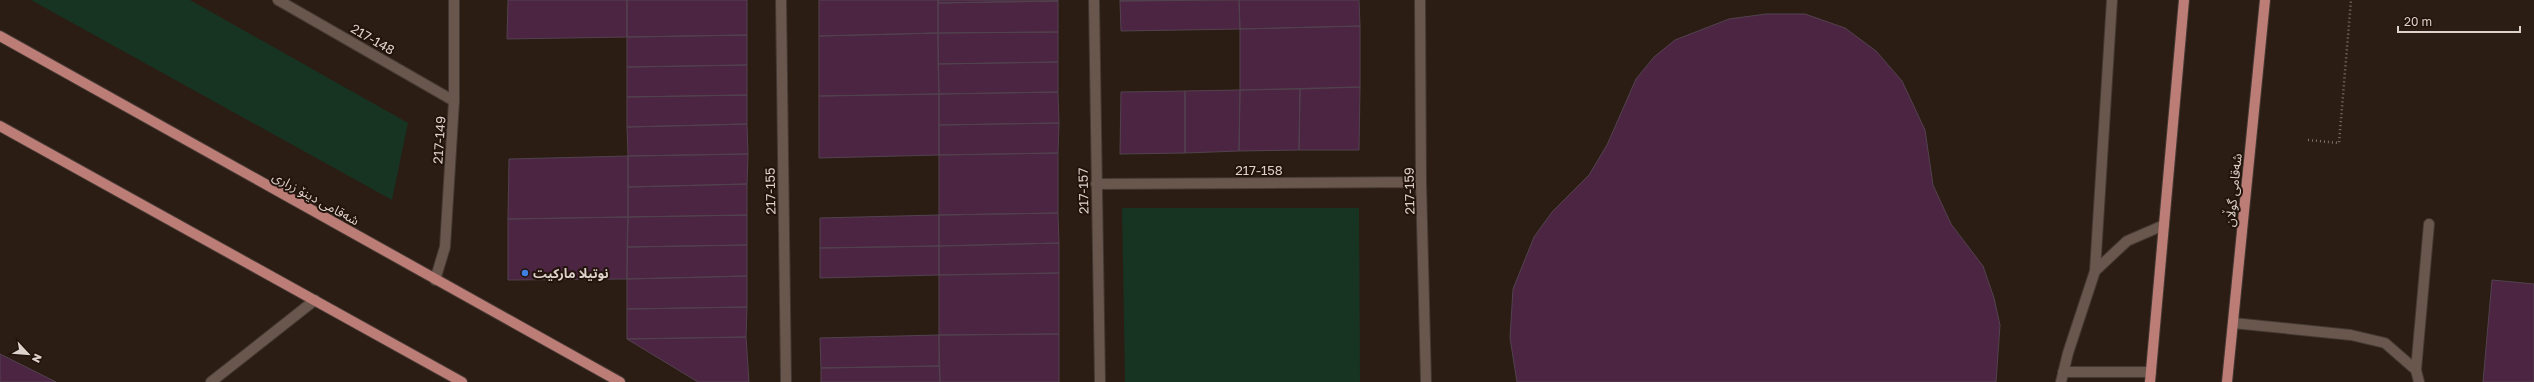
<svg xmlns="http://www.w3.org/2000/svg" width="2534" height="382" font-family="'Golos Text','Noto Sans Arabic',sans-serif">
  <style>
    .green { fill: #173322 }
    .building { fill: #4c2543; stroke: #52424e }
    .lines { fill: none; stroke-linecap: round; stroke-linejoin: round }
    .service-casing { stroke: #433832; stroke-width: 12 }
    .minor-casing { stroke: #433832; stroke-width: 12 }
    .tertiary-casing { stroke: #433832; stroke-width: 12 }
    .primary-casing { stroke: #433832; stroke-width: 12 }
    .path { stroke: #80736c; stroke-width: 2.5; stroke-dasharray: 1 3; stroke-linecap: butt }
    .service { stroke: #69574d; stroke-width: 10 }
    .minor { stroke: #69574d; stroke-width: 10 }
    .tertiary { stroke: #69574d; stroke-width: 10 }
    .primary { stroke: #bc7d77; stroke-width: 10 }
    .shop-dot { fill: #3f7fe0; stroke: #22130b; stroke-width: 1.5 }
    .labels { text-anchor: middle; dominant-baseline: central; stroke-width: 4; stroke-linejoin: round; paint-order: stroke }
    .street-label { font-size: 13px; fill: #ddd2cc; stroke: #22130b }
    .poi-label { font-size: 13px; font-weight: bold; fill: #ddd2cc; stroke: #22130b; text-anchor: start }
  </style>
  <rect width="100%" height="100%" fill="#2c1d14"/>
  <path class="green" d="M31,0H190L408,123L392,200Z
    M1122,208H1359L1360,382H1125Z"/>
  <path class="building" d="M508,0H627V37L507,39Z
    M627,0H747V35L627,37Z
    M819,0H938V33L819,36Z
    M938,0H1058V1L938,3Z
    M1120,0H1186L1120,1Z
    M1239,0L1240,29L1121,31L1120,1Z
    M1239,0H1359L1360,26L1240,29Z
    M1058,1V32L938,33V3Z
    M1766,14H1805L1845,28L1876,51L1902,81L1925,130L1933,185L1951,224L1983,266L1994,298L2000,325L1996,382H1517L1510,338L1513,289L1534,237L1552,212L1589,175L1607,145L1636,79L1654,57L1675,40L1729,19Z
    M1360,26V87L1240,90V29Z
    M1058,32V62L938,64V33Z
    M938,33L939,94L819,96V36Z
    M747,35V65L627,67V37Z
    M1058,62V92L939,94L938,64Z
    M747,65V95L627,97V67Z
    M1360,87L1359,150H1299L1300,89Z
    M1300,89L1299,150L1239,151L1240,90Z
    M1240,90L1239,151L1185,153V91Z
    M1185,91V153L1120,154L1121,92Z
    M1058,92L1059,123L939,125V94Z
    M939,94V155L819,158V96Z
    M747,95V124L627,127V97Z
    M1059,123L1058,153L939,155V125Z
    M747,124L748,154L628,156L627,127Z
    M1058,153V213L939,215V155Z
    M748,154L747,184L628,187V156Z
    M628,156V217L508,219L509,159Z
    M747,184V215L628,217V187Z
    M1058,213L1059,243L939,246V215Z
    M747,215V245L627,247L628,217Z
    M939,215V246L820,248V218Z
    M628,217L627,279L508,280V219Z
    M1059,243V273L939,275V246Z
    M747,245V276L627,279V247Z
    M939,246V275L820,278V248Z
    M1059,273V334L939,335V275Z
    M747,276V307L627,309V279Z
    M2492,280L2534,284V382H2483Z
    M747,307L746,337L627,339V309Z
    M1059,334V382H940L939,335Z
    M939,335V366L821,368L820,338Z
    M746,337L749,382H698L627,339Z
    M0,354L56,382H0Z
    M939,366L940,382H821V368Z"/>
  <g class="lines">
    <g class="service-casing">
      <path id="service" d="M2095,271L2112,0
        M2233,323L2351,335L2385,343L2416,370L2419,382
        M2416,370L2429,224
        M2063,372H2151
        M211,382L315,300
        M2061,382L2068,353L2095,271L2127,241L2164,225"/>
    </g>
    <g class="minor-casing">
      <path id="minor" d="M278,0L454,101
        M781,0L786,382
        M1094,0L1100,382
        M1420,0L1421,182L1426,382
        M1096,184L1421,182"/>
    </g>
    <g class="tertiary-casing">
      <path id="tertiary" d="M435,280L445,247L454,101V0"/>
    </g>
    <g class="primary-casing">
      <path id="primary" d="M0,36L620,382
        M0,126L462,382
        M2150,382L2184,0
        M2227,382L2265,0"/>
    </g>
    <path class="path" d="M2308,140L2339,143L2351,0"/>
    <use href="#service" class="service"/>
    <use href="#minor" class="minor"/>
    <use href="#tertiary" class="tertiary"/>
    <use href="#primary" class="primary"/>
  </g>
  <circle class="shop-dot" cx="525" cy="273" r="4"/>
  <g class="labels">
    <g class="street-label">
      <text transform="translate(373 39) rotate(30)">217-148</text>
      <text transform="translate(439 140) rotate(-86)">217-149</text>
      <text x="1259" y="170">217-158</text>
      <text transform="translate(2233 190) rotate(-84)">شەقامی گوڵان</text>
      <text transform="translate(770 191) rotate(-91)">217-155</text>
      <text transform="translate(1083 191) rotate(-91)">217-157</text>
      <text transform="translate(1409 191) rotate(-91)">217-159</text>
      <text transform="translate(316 198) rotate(29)">شەقامی دینۆ زراری</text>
    </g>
    <g class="poi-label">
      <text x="533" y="273">نوتیلا مارکیت</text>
    </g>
  </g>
  <g transform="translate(28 354) rotate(116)" stroke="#22130b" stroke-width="3" paint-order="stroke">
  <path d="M0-3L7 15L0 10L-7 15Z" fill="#ddd2cc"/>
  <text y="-6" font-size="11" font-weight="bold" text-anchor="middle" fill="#ddd2cc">N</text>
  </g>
  <path d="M2398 26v6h122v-6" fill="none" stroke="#ddd2cc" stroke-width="2"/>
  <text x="2404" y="26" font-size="12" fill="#ddd2cc" stroke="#22130b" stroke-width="3" paint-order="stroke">20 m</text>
</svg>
